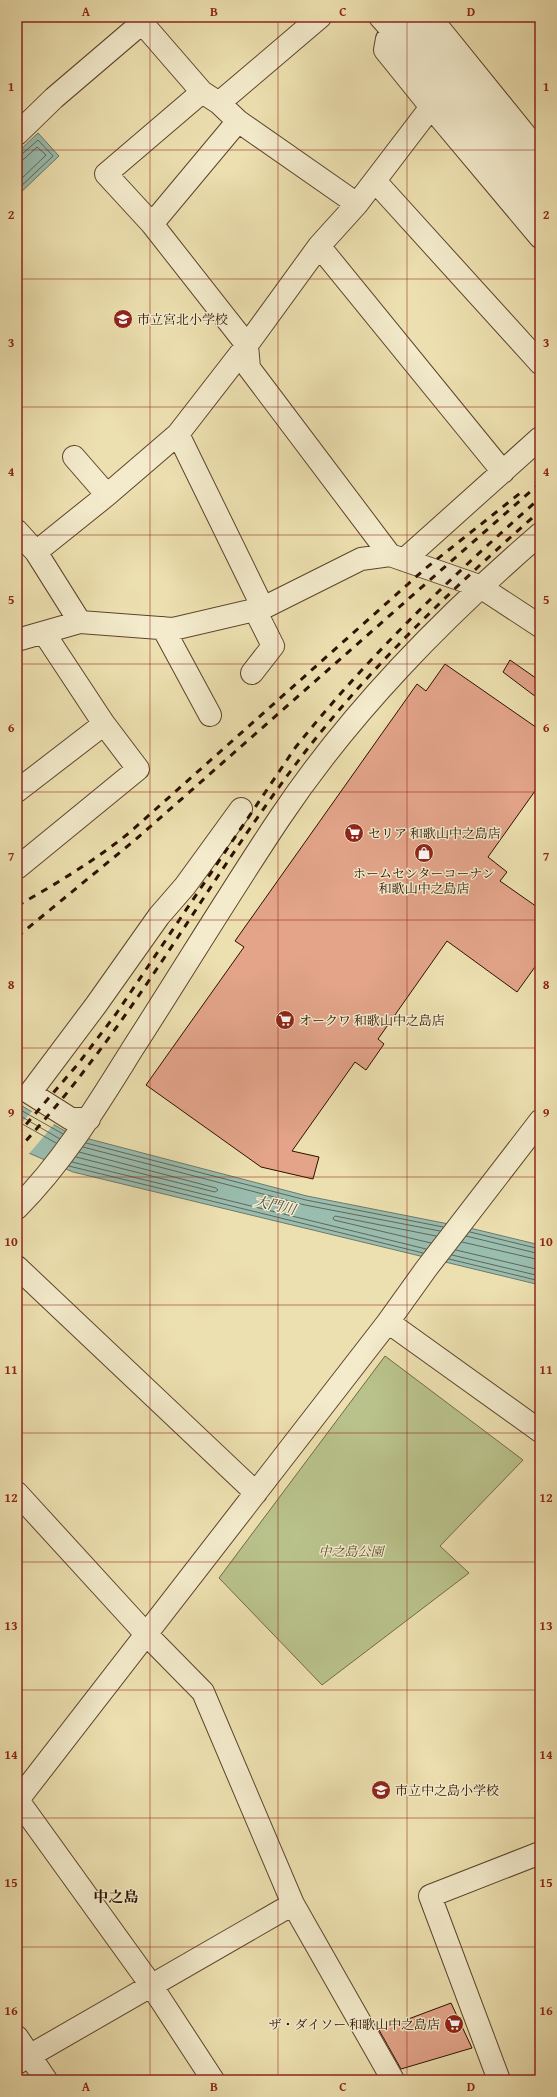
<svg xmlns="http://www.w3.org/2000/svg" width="557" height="2097" font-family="'Gentium Book Plus','Noto Serif JP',serif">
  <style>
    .green { fill: #b9c28b; stroke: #736946 }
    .water { fill: #99bdaf; stroke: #6e7869 }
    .pier { fill: #ede0b0 }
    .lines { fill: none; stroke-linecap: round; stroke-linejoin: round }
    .shore { stroke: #636658; stroke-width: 1 }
    .building { fill: #e3a48a; stroke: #2d1000 }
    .minor-casing { stroke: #5d442c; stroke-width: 24 }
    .minor { stroke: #f3ebcc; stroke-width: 22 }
    .rail { stroke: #2d1000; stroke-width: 3; stroke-dasharray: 7 7; stroke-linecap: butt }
    .grid { fill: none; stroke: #8f2418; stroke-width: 1; stroke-opacity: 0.55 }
    .labels { text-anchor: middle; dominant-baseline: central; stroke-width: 3; stroke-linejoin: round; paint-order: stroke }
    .poi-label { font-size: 13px; fill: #2d1000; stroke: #f3ebcc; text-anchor: start }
    .park-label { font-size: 13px; font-style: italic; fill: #5e4e31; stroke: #f3ebcc }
    .water-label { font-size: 14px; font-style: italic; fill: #534d3d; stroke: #f3ebcc }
    .quarter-label { font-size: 15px; font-weight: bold; fill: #2d1000; stroke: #f3ebcc }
    .neatline { fill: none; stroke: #8f2418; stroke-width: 1.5 }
    .grid-label { font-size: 13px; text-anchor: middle; font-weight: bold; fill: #8f2418 }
  </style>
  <rect width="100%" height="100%" fill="#ede0b0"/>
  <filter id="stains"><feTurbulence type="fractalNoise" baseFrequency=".005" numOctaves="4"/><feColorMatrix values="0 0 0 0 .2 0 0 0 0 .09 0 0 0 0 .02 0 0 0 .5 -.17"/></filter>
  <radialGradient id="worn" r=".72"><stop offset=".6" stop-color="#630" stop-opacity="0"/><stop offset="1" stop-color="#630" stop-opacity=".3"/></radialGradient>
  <path class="green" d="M385,1356L523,1460L440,1546L469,1573L322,1685L219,1578Z"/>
  <path class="water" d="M38,133L59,156L17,196V153Z
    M17,1103L70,1134L307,1196L474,1229L540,1245V1285L73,1172L17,1148Z"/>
  <path class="pier" d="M33,1110L55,1123L28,1155L17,1150V1128Z"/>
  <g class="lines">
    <path class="shore" d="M17,155H21L38,140L53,156L17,190
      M17,161L24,159L37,147L46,155L17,183
      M17,1108L63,1134
      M17,1114L60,1139
      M17,1121L56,1143
      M86,1143L306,1200L443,1227
      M83,1147L305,1205L440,1231
      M76,1157L215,1192L218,1190L216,1188L79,1152
      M72,1162L426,1249
      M69,1166L423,1253
      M470,1232L540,1249
      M466,1236L540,1254
      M462,1242L540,1260
      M431,1243L334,1220L333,1218L335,1216L436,1236
      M456,1250L540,1270
      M452,1255L540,1276
      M449,1259L540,1281"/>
  </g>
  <path class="building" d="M510,660L540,681V700L503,672Z
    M445,664L540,730V784L488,857L507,872L500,881L540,909V960L517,992L447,941L378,1039L384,1044L366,1070L355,1062L292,1151L319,1157L313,1179L261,1167L146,1085L244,947L235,941L417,684L426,691Z
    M451,2003L472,2048L401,2069L379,2030Z"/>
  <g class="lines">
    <g class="minor-casing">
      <path id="minor" d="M137,17L202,92L219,103L238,121L357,204
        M380,17L416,57L540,206
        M407,17L540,178
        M417,17L387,39L385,50L431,107L540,237
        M430,17L540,153
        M202,92L106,174L152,224L247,345L249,368L390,555
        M219,103L320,17
        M17,134L54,98L143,22
        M375,181L540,363
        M152,224L238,121
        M319,246L503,472
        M178,434L263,608
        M74,457L107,495
        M17,531L36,552L80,622
        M36,552L107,495L178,434L247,345L319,246L357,204L431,107
        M404,560L540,438
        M163,628L210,715
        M17,640L80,622L173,629L263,608L361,559L390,555L479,586L540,626
        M252,673L273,646L255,610
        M17,791L104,724L44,633
        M17,868L138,769L104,724
        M89,1119H71L30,1093L96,1005L159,916L185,886L241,809
        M17,1208C64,1161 98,1104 133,1048C182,972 229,894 279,819C351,711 443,618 540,534
        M17,1267L256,1493
        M388,1322L540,1431
        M17,1493L146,1634L203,1692L293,1904L393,2080
        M17,1799L151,1985L213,2080
        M17,1801L388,1322L426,1269L540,1121
        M17,2037L46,2080
        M17,2063L293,1904
        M499,2080L430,1896L540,1853"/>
    </g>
    <use href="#minor" class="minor"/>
    <path class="rail" d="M17,906C56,884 94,861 129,833L426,568L524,490
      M17,937L135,840L540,483
      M17,1135L78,1064L116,1014L295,748C370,654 450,578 540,498
      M17,1151C40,1125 63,1099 84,1071C163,969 226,855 305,752C374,663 455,586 540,511"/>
  </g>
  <path class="grid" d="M150,17V2080M278,17V2080M407,17V2080M17,150H540M17,279H540M17,407H540M17,535H540M17,664H540M17,792H540M17,920H540M17,1048H540M17,1177H540M17,1305H540M17,1433H540M17,1562H540M17,1690H540M17,1818H540M17,1947H540"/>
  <defs>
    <g id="school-disc" transform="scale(1)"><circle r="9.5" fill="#8f2418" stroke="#f3ebcc"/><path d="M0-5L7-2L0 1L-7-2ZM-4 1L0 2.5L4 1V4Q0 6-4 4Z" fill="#fff"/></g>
    <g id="supermarket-disc" transform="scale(1)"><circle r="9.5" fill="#8f2418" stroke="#f3ebcc"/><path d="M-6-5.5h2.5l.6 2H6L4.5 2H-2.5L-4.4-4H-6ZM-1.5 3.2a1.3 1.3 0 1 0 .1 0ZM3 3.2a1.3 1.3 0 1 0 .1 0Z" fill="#fff"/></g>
    <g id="shop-disc" transform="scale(1)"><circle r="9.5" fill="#8f2418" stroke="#f3ebcc"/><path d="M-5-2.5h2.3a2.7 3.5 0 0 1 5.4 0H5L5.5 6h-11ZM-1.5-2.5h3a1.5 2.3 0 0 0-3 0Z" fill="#fff"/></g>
  </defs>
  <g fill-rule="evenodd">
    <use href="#school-disc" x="123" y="319"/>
    <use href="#supermarket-disc" x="354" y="833"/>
    <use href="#shop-disc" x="424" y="853"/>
    <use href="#supermarket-disc" x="285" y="1020"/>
    <use href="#school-disc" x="381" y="1790"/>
    <use href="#supermarket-disc" x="454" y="2024"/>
  </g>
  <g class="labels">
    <g class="poi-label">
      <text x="137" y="319">市立宮北小学校</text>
      <text x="368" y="833">セリア 和歌山中之島店</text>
      <text x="424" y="873" text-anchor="middle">ホームセンターコーナン<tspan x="424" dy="15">和歌山中之島店</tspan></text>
      <text x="299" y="1020">オークワ 和歌山中之島店</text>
      <text x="395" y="1790">市立中之島小学校</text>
      <text x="440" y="2024" text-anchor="end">ザ・ダイソー 和歌山中之島店</text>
    </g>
    <g class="park-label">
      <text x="351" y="1551">中之島公園</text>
    </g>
    <g class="water-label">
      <text transform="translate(275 1205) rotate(13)">大門川</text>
    </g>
    <g class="quarter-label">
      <text x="116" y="1896">中之島</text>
    </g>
  </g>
  <rect width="557" height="2097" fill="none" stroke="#ede0b0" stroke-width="44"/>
  <rect x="22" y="22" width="513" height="2053" class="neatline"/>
  <g class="grid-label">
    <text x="86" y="16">A</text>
    <text x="214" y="16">B</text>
    <text x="343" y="16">C</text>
    <text x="471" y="16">D</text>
    <text x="11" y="91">1</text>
    <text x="546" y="91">1</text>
    <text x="11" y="219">2</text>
    <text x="546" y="219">2</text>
    <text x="11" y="347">3</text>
    <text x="546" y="347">3</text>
    <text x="11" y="476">4</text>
    <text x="546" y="476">4</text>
    <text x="11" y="604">5</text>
    <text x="546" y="604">5</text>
    <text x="11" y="732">6</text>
    <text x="546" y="732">6</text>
    <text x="11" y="861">7</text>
    <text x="546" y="861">7</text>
    <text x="11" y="989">8</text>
    <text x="546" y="989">8</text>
    <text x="11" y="1117">9</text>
    <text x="546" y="1117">9</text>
    <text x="11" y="1246">10</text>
    <text x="546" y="1246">10</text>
    <text x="11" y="1374">11</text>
    <text x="546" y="1374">11</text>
    <text x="11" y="1502">12</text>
    <text x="546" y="1502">12</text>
    <text x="11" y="1630">13</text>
    <text x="546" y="1630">13</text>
    <text x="11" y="1759">14</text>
    <text x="546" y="1759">14</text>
    <text x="11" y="1887">15</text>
    <text x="546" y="1887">15</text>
    <text x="11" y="2015">16</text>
    <text x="546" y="2015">16</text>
    <text x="86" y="2091">A</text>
    <text x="214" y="2091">B</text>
    <text x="343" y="2091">C</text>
    <text x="471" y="2091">D</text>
  </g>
  <rect width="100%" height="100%" filter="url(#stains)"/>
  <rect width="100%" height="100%" fill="url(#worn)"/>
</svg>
